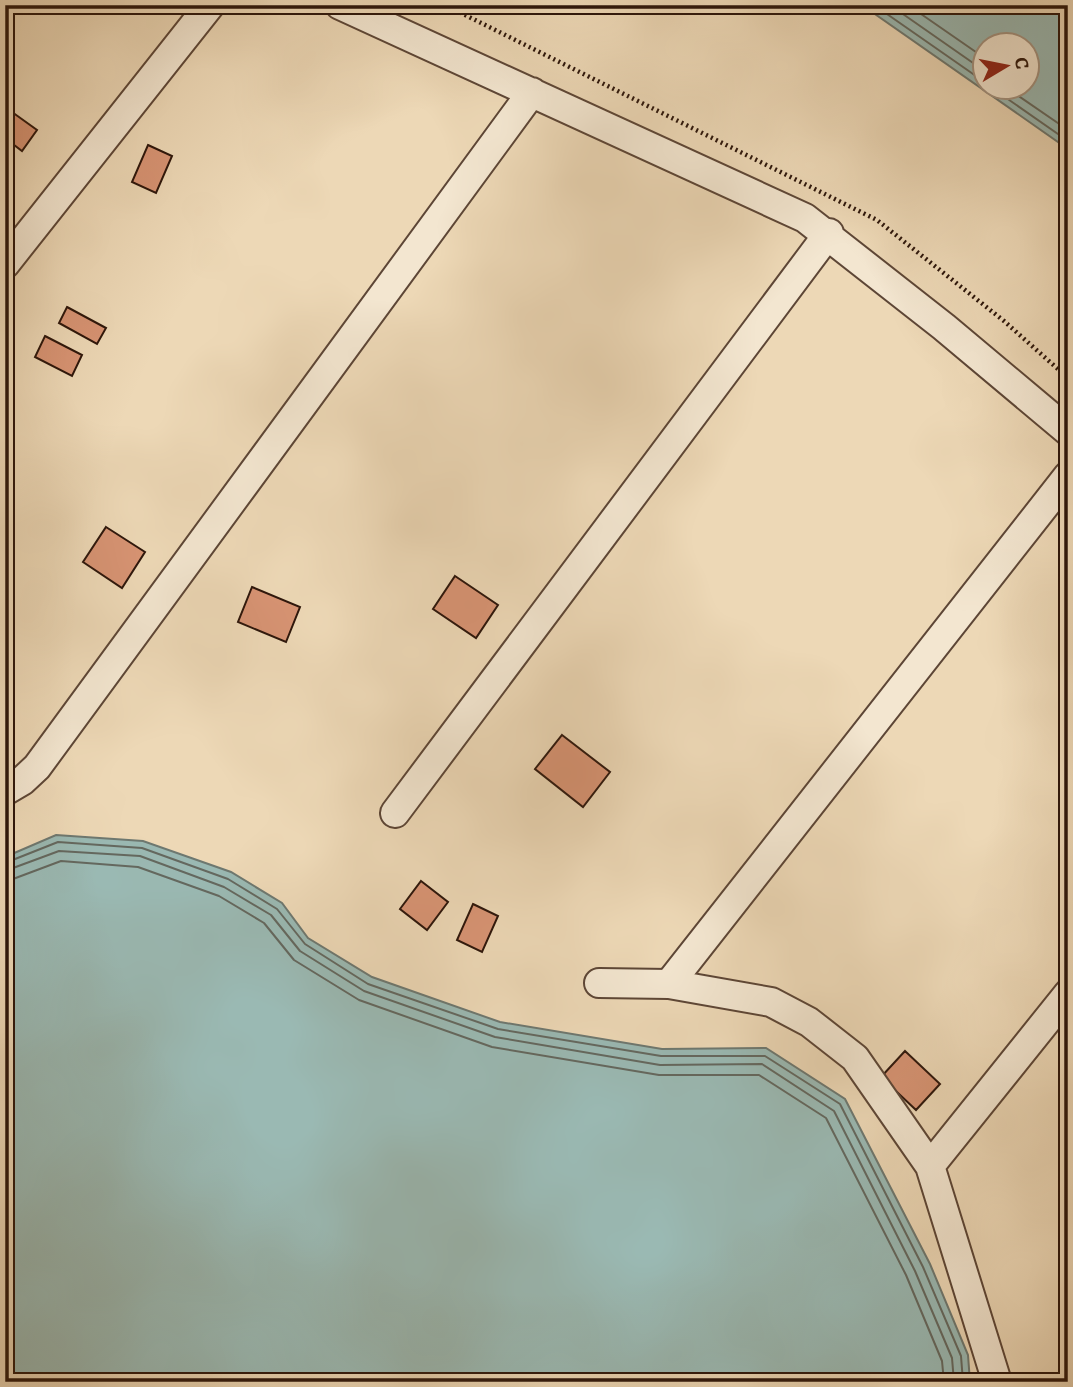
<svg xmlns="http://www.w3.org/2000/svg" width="1073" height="1387" font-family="Alegreya,serif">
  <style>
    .water { fill: #9ab9b3; stroke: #6e7870; stroke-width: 2; fill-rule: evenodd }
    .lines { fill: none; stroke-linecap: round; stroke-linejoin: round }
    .shore { stroke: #64685f; stroke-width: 2 }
    .building { fill: #d89474; stroke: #2d160b; stroke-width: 2 }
    .street-casing { stroke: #5d4636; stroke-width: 32 }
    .path { stroke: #2d160b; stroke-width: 4.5; stroke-dasharray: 2 3.5; stroke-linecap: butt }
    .street { stroke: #f3e6d0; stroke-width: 28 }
  </style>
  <rect width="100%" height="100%" fill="#edd8b6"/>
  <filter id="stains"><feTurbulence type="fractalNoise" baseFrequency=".00286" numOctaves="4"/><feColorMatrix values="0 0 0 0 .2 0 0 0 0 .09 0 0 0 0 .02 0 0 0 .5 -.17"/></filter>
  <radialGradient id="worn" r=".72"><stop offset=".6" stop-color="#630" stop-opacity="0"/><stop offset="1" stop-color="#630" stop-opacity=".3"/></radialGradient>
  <path class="water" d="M862,5H1068V149ZM986,46H1028V88H986Z
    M56,835L143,841L231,872L282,903L308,938L372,977L500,1022L662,1049L766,1048L845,1099L930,1264L968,1355L970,1382H5V857Z"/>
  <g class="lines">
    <path class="shore" d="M874,5L986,83
      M890,5L986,72
      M908,5L986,59
      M992,88L1068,141
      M1007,88L1068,130
      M5,863L58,842L142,848L228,879L277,909L305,944L368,984L498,1029L661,1056H765L840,1104L923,1267L961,1356L963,1382
      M5,871L59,851L140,856L224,887L271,915L300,951L364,991L495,1037L660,1065L762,1064L834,1111L915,1271L952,1358L954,1382
      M5,882L61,861L138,867L219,896L264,923L294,960L359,1000L492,1047L659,1075H759L826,1118L906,1275L942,1361L944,1382"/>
  </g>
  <path class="building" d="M5,107L37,130L22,151L5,138Z
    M148,145L172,156L156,193L132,182Z
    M67,307L106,328L97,344L59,323Z
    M45,336L82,355L72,376L35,357Z
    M106,527L145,552L122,588L83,562Z
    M455,576L498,605L476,638L433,609Z
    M252,587L300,607L286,642L238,622Z
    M562,735L610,772L583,807L535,769Z
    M421,881L448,902L427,930L400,909Z
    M473,904L498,916L482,952L457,940Z
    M905,1051L940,1084L916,1110L881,1077Z"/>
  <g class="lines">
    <g class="street-casing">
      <path id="street" d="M340,5L805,218L944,327L1068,431
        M5,264L210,5
        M5,791L22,781L37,767L532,92
        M395,813L829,233
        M599,983L669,984L1068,476
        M669,984L771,1002L809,1022L855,1058L930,1166L997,1382
        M930,1166L1068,994"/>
    </g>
    <path class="path" d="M445,5L877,220L1004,321L1068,378"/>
    <use href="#street" class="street"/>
  </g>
  <rect width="1073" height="1387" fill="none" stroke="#edd8b6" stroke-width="28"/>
  <rect x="7" y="7" width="1059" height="1373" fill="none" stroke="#2d160b" stroke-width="3.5"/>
  <rect x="14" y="14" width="1045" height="1359" fill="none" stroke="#2d160b" stroke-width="2"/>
  <g transform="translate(1006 66) rotate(80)"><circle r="33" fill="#f3e6d0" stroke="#a49381" stroke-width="2"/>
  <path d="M0-5L12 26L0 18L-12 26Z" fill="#8f2418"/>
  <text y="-10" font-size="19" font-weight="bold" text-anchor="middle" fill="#2d160b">С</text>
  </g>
  <rect width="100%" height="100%" filter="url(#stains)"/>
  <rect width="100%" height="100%" fill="url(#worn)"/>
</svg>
